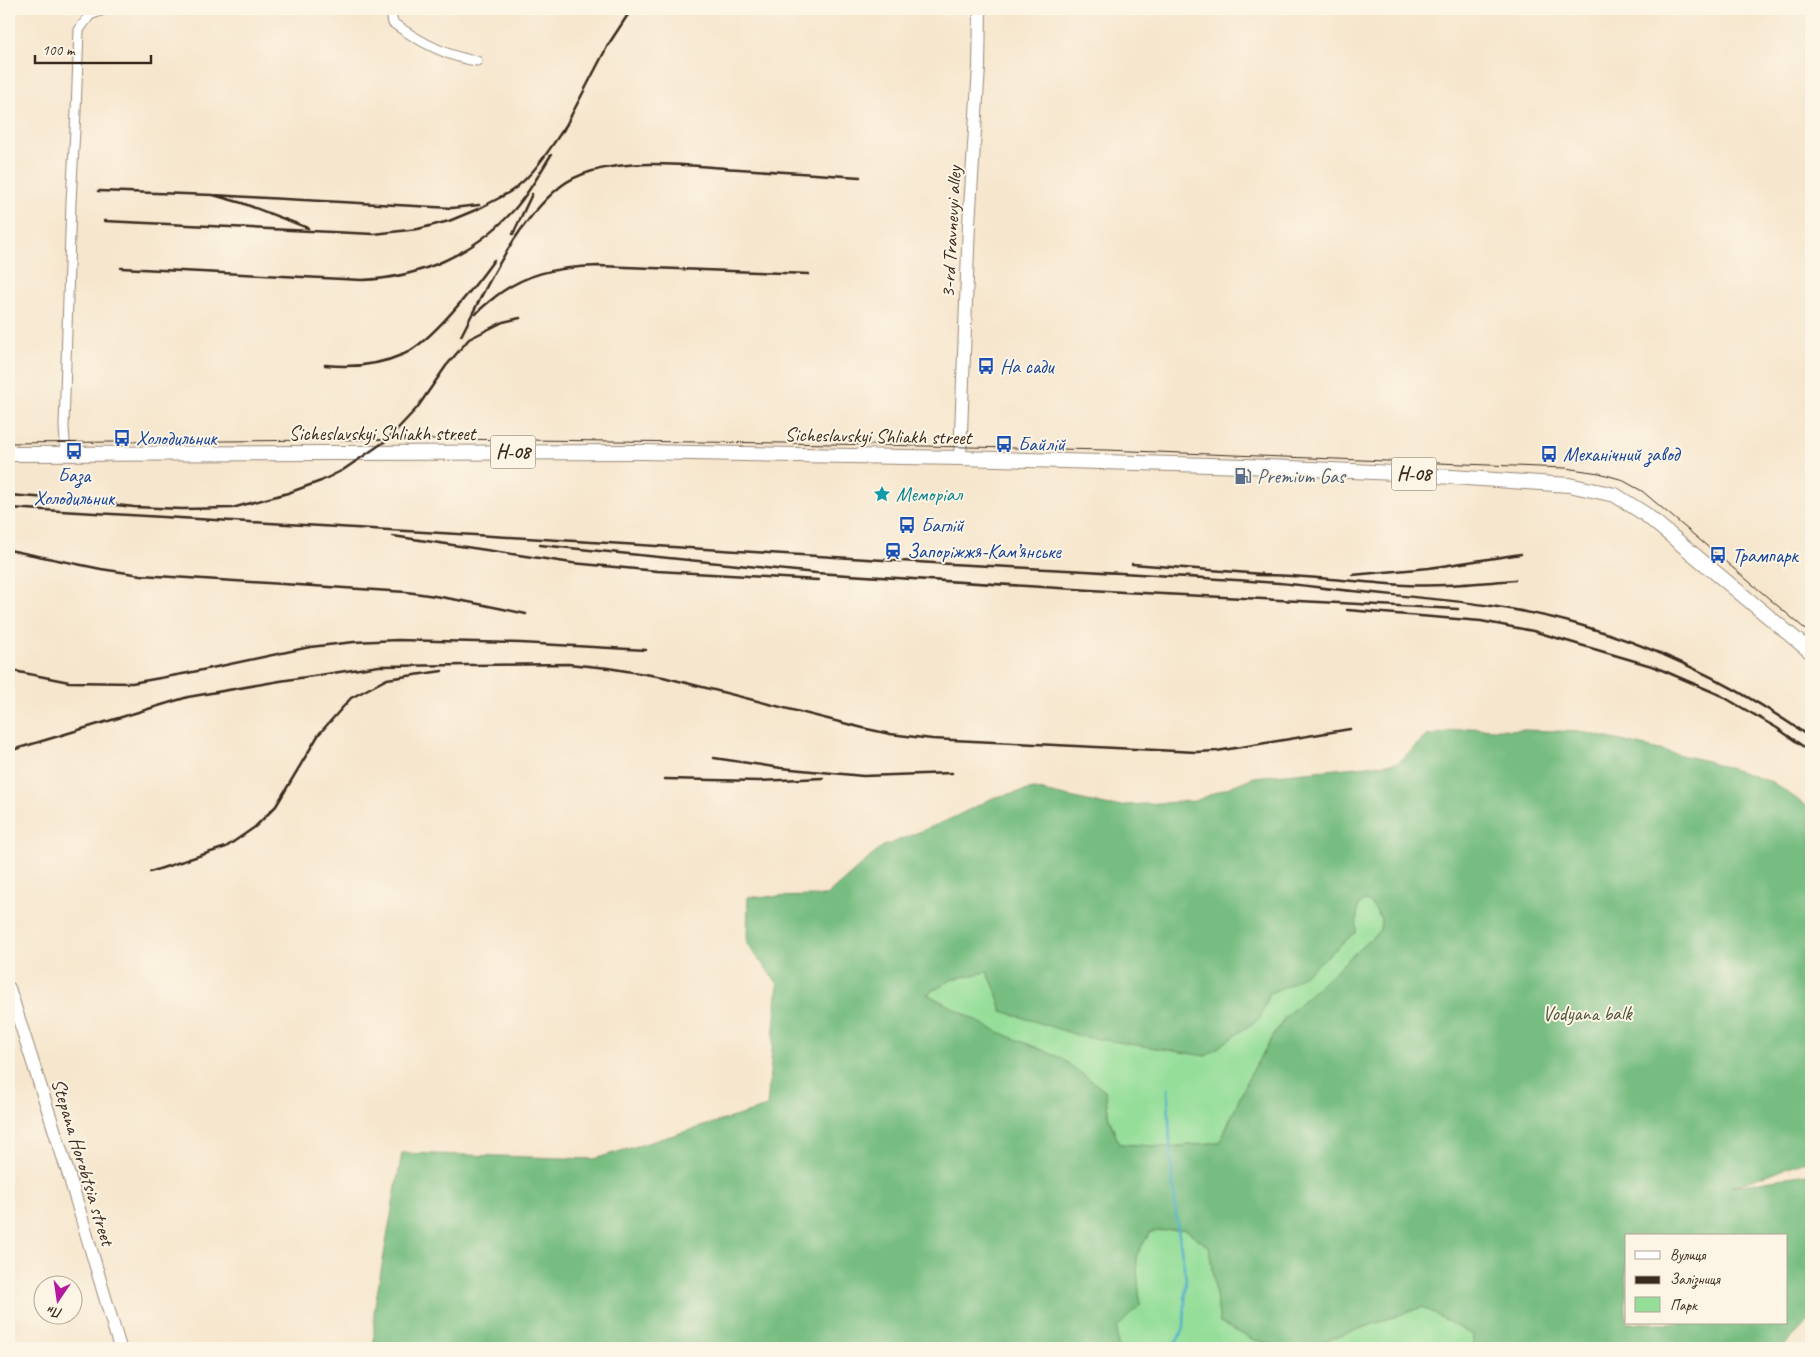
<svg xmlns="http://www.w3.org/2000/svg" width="1820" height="1357" font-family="Caveat,sans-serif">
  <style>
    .green { fill: #94de99; stroke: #68845c }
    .forest { fill: #77bd81; stroke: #597450; fill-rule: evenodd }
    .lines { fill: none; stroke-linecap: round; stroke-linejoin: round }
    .stream { stroke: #4badca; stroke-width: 2.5 }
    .street-casing { stroke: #988876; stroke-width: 11 }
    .secondary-casing { stroke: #988876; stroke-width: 14 }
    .primary-casing { stroke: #988876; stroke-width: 16 }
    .street { stroke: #fff; stroke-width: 9 }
    .secondary { stroke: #fff; stroke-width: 12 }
    .primary { stroke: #fff; stroke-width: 14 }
    .tram { stroke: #3b2a1e; stroke-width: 1 }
    .rail { stroke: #3b2a1e; stroke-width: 2.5 }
    .labels { text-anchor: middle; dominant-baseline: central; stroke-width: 4; stroke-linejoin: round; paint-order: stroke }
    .shield { fill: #fcf5e5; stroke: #75675a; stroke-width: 1 }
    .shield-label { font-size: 19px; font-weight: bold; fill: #3b2a1e }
    .street-label { font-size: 20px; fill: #3b2a1e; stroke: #fcf5e5 }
    .transit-label { font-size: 20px; fill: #164399; stroke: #fcf5e5; text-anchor: start }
    .service-label { font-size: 20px; fill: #4e5e75; stroke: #fcf5e5; text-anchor: start }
    .culture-label { font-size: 20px; fill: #0d838f; stroke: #fcf5e5; text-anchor: start }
    .park-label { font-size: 20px; fill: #51573d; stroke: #fcf5e5 }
  </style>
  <rect width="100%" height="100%" fill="#fcf5e5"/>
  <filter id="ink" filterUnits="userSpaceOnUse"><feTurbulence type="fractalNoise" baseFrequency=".02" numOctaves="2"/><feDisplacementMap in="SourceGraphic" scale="10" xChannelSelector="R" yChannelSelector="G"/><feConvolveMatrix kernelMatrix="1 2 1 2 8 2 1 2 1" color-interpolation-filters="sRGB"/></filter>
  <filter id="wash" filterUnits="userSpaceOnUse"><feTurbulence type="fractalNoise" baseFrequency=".0096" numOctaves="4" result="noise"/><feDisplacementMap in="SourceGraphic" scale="20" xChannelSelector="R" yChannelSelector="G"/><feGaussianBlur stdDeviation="1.12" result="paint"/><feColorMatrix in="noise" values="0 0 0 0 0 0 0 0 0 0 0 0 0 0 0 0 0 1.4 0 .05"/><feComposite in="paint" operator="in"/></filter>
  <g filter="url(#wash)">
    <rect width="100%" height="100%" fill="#f6e6cd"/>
    <path class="green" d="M1364,901L1371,902L1381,919L1380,930L1285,1017L1251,1073L1220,1142L1170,1147L1119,1144L1109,1118L1105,1091L927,994L953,979L987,972L995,988L1002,1011L1145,1046L1206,1056L1265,1003L1270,993L1291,984L1355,932L1358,906Z
      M1185,1229L1209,1247L1220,1323L1254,1340L1291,1348H1118L1117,1328L1140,1305L1136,1256L1150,1232Z
      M1422,1307L1473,1335L1474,1348H1305Z"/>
    <path class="forest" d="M1467,728L1582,732L1707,761L1772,782L1811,809V1142L1808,1144L1811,1149V1159L1732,1187L1811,1173V1319L1782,1348H1474L1472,1335L1422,1307L1305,1348H1291L1254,1340L1220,1323L1209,1247L1185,1229L1150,1232L1136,1256L1140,1305L1117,1328L1118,1348H374V1311L402,1153L594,1159L767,1107L778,984L747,944L748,897L826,896L882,847L946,821L995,797L1034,789L1110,806L1195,801L1254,777L1398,763L1426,736ZM1364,901L1371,903L1381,919L1380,930L1285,1017L1251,1073L1220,1142L1170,1147L1119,1144L1109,1118L1105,1091L1061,1058L992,1029L927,994L953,979L987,972L995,988L1002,1011L1080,1036L1206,1056L1260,1018L1270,993L1291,984L1312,969L1356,932L1358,906ZM1626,1236H1786V1323H1626Z"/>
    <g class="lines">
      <path class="stream" d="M1168,1088L1170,1147L1177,1223L1186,1279L1184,1327L1173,1348"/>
    </g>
  </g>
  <g filter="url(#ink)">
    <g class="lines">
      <g class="street-casing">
        <path id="street" d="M390,9L393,23C417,40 447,57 477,61
          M66,455L64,427L71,201L76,112L79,30L90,15L106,9"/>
      </g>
      <g class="secondary-casing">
        <path id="secondary" d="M960,458L969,224L979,67L980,9
          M9,988L71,1182L120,1348"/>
      </g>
      <g class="primary-casing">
        <path id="primary" d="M9,454L641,452L960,458L1246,466L1394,473L1569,485L1615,495L1645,514L1811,652"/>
      </g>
      <use href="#street" class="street"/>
      <use href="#secondary" class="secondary"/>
      <use href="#primary" class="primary"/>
      <path class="tram" d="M9,443L441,439L784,443L1106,450L1565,468L1599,473L1620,479L1642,491L1811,634"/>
      <path class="rail" d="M1751,9L1811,12
        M563,131L608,45L631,10
        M98,191L213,195L242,203L308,228
        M213,195L452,208L479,205
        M500,197C528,186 550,148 567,124
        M104,221L374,234L418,229L449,221L478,209L505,195
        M513,234L532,194
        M121,268L362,280C419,278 473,254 512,212C528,195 539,174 551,155
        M476,314C480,309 485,305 490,301C523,273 557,267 599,266L809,274
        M461,336C486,287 517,221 561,186C605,153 688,166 739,169C779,172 820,174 860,177
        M325,365C352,368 379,365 404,354C431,342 476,285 494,260
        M9,495L73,500L134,507L182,509L232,508L288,493L321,481L343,470L387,440L417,408L446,366L469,339L503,322L520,318
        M9,508C300,525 592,541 883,560C1015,568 1147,573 1279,583C1304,585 1328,589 1353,591C1429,599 1506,603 1580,625C1663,649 1741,688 1811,738
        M393,536L572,563L657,571L818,580
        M540,545L816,573L1123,592L1458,609
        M9,550L101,569L141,575L406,592C447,597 486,605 526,614
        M1132,564L1262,574
        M1256,575C1305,575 1355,582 1404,585C1441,587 1478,583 1515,580
        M1352,575L1429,568L1521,554
        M1347,610L1481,621L1533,631L1577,644L1655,667L1720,695L1777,728L1811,752
        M9,667L19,672L69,682L132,683L188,673L310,647L354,642L398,640L521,643L646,650
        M9,751L188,697L280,681L379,666L568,664L608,668L663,677L867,729L890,734L932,739L1196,752L1217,751L1350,729
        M714,758L781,768L863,776L952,773
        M665,779L759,781L823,778
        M150,872L226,847L255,827L276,806L319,734L351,698L387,679L442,671"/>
    </g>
  </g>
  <defs>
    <g id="bus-bare" transform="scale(1.35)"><path d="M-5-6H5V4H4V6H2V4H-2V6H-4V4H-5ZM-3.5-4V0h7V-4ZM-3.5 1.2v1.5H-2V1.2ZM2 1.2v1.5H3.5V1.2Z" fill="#1a4fb4" stroke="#fcf5e5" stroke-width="2.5" paint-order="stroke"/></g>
    <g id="fuel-bare" transform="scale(1.35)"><path d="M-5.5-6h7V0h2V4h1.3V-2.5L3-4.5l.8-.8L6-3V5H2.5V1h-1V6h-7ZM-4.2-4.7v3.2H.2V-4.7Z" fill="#5c6f8a" stroke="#fcf5e5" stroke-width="2.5" paint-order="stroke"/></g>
    <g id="sight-bare" transform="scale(1.35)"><path d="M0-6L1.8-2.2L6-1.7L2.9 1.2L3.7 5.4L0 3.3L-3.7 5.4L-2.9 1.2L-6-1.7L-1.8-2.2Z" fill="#0f9aa8" stroke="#fcf5e5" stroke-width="2.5" paint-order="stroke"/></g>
    <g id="station-bare" transform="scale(1.35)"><path d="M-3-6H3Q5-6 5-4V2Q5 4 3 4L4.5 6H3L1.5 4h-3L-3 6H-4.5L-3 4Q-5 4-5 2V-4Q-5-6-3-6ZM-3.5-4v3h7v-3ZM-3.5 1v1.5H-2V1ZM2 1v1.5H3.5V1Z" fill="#1a4fb4" stroke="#fcf5e5" stroke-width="2.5" paint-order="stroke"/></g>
  </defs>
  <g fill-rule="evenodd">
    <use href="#bus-bare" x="986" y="366"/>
    <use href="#bus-bare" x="122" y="438"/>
    <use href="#bus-bare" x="1004" y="444"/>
    <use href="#bus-bare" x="74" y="451"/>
    <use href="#bus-bare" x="1549" y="454"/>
    <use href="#fuel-bare" x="1243" y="476"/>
    <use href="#sight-bare" x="882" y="494"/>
    <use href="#bus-bare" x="907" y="525"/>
    <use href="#station-bare" x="893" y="551"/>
    <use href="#bus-bare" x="1718" y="555"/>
  </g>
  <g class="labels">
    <g class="shield">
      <rect x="490.5" y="435.5" width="45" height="33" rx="4"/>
      <rect x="1391.5" y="457.5" width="45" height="33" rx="4"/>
    </g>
    <g class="shield-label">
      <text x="513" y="452">Н-08</text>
      <text x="1414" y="474">Н-08</text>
    </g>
    <g class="street-label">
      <text transform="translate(951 232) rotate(-87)">3-rd Travnevyi alley</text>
      <text x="382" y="433">Sicheslavskyi Shliakh street</text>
      <text transform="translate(878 436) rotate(1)">Sicheslavskyi Shliakh street</text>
      <text transform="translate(83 1162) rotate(73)">Stepana Horobtsia street</text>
    </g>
    <g class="transit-label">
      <text x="1000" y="366">На сади</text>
      <text x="136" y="438">Холодильник</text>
      <text x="1018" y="444">Байлій</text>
      <text x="1563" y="454">Механічний завод</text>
      <text x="74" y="475" text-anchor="middle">База<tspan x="74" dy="23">Холодильник</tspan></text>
      <text x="921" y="525">Баглій</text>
      <text x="907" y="551">Запоріжжя-Кам’янське</text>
      <text x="1732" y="555">Трампарк</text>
    </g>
    <g class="service-label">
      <text x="1257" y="476">Premium Gas</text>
    </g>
    <g class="culture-label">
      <text x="896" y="494">Меморіал</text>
    </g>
    <g class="park-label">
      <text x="1587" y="1013">Vodyana balk</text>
    </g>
  </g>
  <rect width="1820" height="1357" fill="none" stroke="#fcf5e5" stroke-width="30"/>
  <rect x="1625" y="1234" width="162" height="90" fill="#fcf5e5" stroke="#afa495"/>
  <rect x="1635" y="1251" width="25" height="8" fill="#ffffff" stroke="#afa495"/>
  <text x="1670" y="1260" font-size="15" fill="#3b2a1e">Вулиця</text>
  <rect x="1635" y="1276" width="25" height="8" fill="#3b2a1e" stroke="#afa495"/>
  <text x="1670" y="1284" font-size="15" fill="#3b2a1e">Залізниця</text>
  <rect x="1635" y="1297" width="25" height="15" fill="#94de99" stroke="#afa495"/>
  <text x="1670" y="1310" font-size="15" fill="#3b2a1e">Парк</text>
  <g transform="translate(58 1300) rotate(193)"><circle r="24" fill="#fcf5e5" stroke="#afa495"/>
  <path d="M0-4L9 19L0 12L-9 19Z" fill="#b5179e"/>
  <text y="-8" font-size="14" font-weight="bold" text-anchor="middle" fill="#3b2a1e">Пн</text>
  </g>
  <path d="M35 55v8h116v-8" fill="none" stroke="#3b2a1e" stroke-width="2.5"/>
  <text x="42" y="55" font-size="15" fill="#3b2a1e" stroke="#fcf5e5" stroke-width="4" paint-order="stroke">100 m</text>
</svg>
